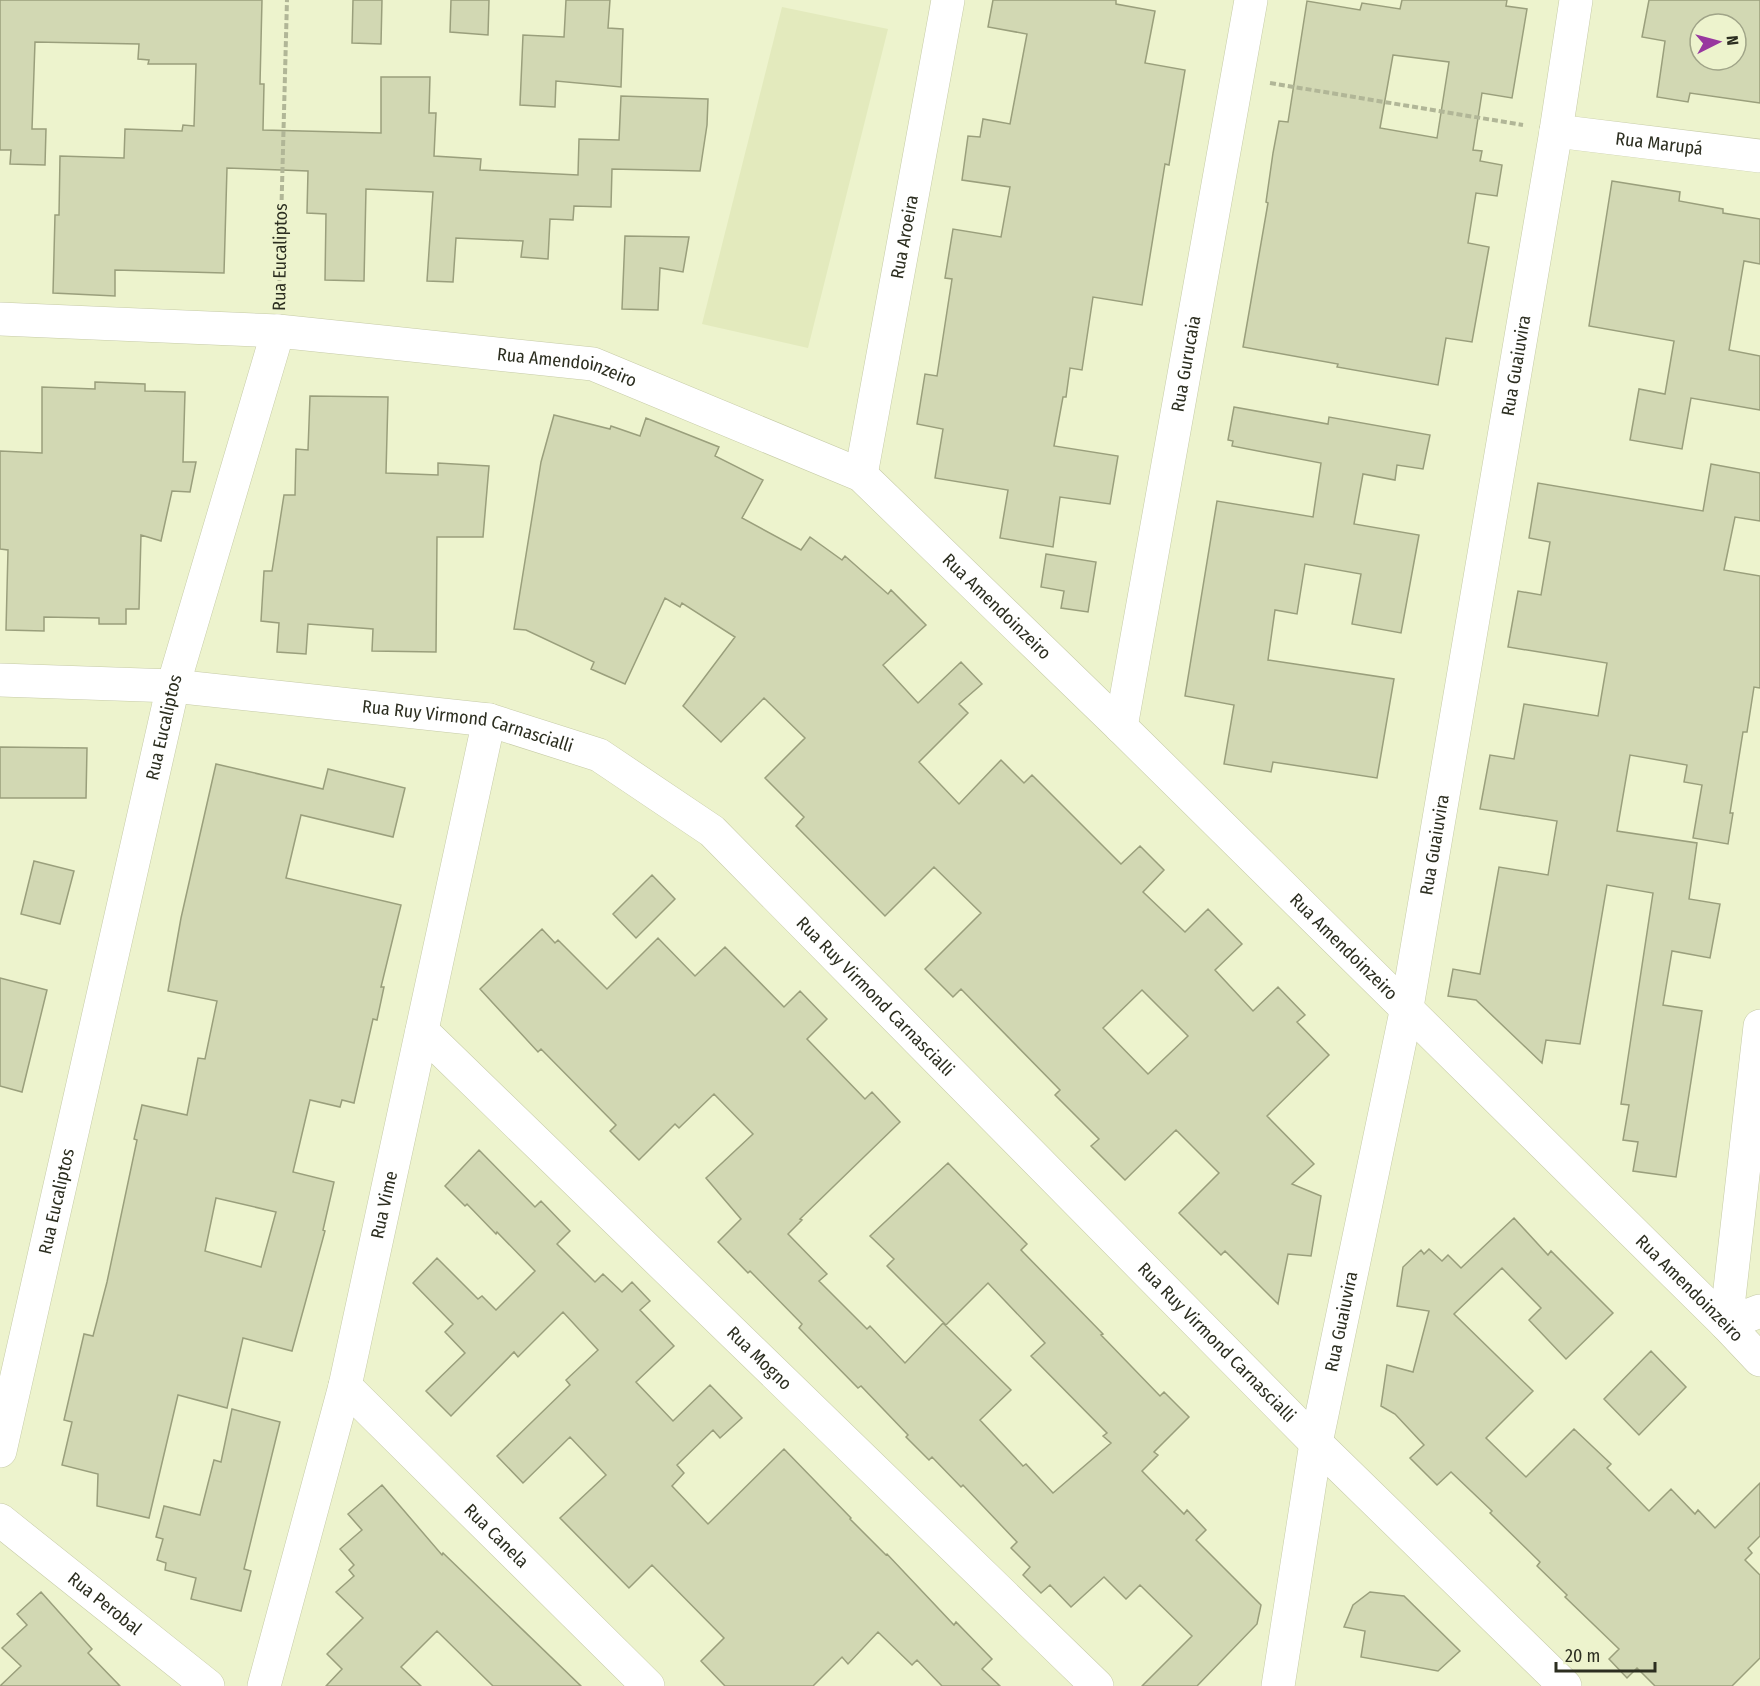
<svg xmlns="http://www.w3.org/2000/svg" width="1760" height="1686" font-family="'Fira Sans Condensed',sans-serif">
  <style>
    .built { fill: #e3eabd }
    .building { fill: #d2d8b3; stroke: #9a9f7c; stroke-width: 1.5; fill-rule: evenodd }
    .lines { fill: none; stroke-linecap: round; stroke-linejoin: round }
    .minor-casing { stroke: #c6cba7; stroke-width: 34 }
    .tertiary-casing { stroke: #c6cba7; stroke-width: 34 }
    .path { stroke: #b1b697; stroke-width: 4; stroke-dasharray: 6 3; stroke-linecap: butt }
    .minor { stroke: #fff; stroke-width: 33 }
    .tertiary { stroke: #fff; stroke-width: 33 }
    .labels { text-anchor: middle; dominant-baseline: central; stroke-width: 6; stroke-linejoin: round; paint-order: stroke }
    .street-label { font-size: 18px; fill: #2c2e20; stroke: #edf3cd }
  </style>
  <rect width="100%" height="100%" fill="#edf3cd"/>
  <path class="built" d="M782,7L888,29L808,348L702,324Z"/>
  <path class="building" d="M0,0H262L260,84H264L263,130L381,133V77H430L429,113H436L434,156L481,159L480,170L578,175L579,139L619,140L621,96L708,99L707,125L700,171L612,169L611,207L574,206L573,220L550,219L548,259L521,257L523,241L456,238L453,282L427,281L433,192L366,189L364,281L325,280L326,214L307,213L308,171L227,168L224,273L115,270V296L53,293L55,215H59L60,156L124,158L125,129L182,131L183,125L194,126L196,64H148L149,60L138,59L139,44L35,42L32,129H46L45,165L10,164L11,150H0Z
    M353,0H382L381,44L352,43Z
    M451,0H489L488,35L450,32Z
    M566,0H610L608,28L623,29L621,87L556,81L555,107L520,105L523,35L564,37Z
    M993,0H1116V4L1155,11L1145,63L1185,70L1169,165L1165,164L1142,305L1093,297L1082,370L1070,368L1066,397H1063L1054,446L1118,456L1110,504L1060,497L1053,547L1000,538L1008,490L935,478L943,429L917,424L925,374L937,376L952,279L945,278L953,229L1001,237L1010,187L962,180L968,136L980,137L983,119L1010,124L1027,34L988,27Z
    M1402,0H1507L1506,6L1527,9L1512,98L1482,93L1473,150L1482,151L1480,161L1502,165L1497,196L1476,193L1468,243L1489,247L1472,342L1446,338L1438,385L1337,367L1338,364L1243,347L1268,203L1266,202L1273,153L1279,121L1288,122L1307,1L1360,10L1362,3L1400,9ZM1393,55L1449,62L1437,138L1380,128Z
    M1649,0H1760V103L1690,93L1688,102L1657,97L1665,41L1642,37ZM1700,24H1736V60H1700Z
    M1612,181L1680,192L1679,201L1723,209V213L1760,219V264L1744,261L1729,350L1760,356V410L1691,398L1682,449L1630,440L1639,389L1665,394L1674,341L1589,326Z
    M625,236L689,237L683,272L660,268L658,310L622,309Z
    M95,382L145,384V391L185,392L183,462H196L190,492L172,491L161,541L141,535L139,609H126V624H99V618L44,617V631L6,630L8,550L0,549V451L42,453V387L95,389Z
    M310,396L388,397L386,473L438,475V463L489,466L483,537H437L436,652L372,651L373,629L308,624L306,654L277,652L279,623L261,621L264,571H272L284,495H295L296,449L308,450Z
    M1234,407L1328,424L1329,417L1430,435L1423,469L1397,465L1395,480L1363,474L1354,524L1419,535L1401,633L1352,624L1361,574L1305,564L1297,614L1275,610L1268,660L1394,679L1377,778L1273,762L1271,772L1224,764L1234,705L1185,696L1217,501L1313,517L1321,463L1232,446L1233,441L1228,440Z
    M554,415L610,429L611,426L640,436L646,418L719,447L715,456L763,480L742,518L801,550L810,537L842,560L845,556L888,594L891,590L926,625L883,665L918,703L961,662L982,684L959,704L968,713L919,762L959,804L1001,760L1024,783L1032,775L1121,864L1140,846L1164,870L1143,892L1185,932L1208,909L1242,944L1215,970L1253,1011L1278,987L1305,1015L1297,1022L1329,1055L1267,1116L1314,1164L1292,1184L1321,1196L1311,1256L1288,1254L1278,1304L1225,1251L1221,1255L1179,1213L1219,1173L1176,1130L1125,1180L1091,1146L1099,1139L1055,1095L1060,1090L961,989L953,997L925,969L981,913L934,867L885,916L796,826L804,817L765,778L805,738L764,698L721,742L683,706L735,637L682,603L680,607L665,598L625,684L591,669L594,662L526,630L514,629L541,462ZM1142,990L1188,1036L1148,1074L1103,1028Z
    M1711,464L1760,473V521L1735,517L1724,570L1760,576V688L1754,687L1747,732H1743L1730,813H1733L1728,844L1693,838L1702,785L1684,782L1687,765L1630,755L1617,831L1697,843L1689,899L1720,904L1710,958L1672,951L1663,1005L1702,1011L1676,1177L1633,1171L1638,1142L1623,1140L1629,1105L1621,1104L1653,893L1607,885L1580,1044L1546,1040L1542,1063L1476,1000L1448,996L1453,969L1480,974L1499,867L1548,875L1557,821L1480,809L1490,755L1514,759L1524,704L1598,716L1607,663L1508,647L1518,591L1541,595L1550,542L1529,538L1538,483L1703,511Z
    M1046,554L1096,562L1088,612L1061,608L1064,591L1041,587Z
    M0,747L87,748L86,798H0Z
    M216,764L323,789L328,769L405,788L393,837L301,815L286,878L401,905L381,987H384L377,1020L373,1019L354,1103L342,1100L340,1107L310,1100L293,1172L334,1182L323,1230L325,1231L292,1351L243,1338L227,1408L178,1395L149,1518L97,1506L98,1474L62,1465L72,1422L64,1420L84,1334L93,1336L107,1282L137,1140L134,1139L142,1105L187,1115L198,1058L205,1059L217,1001L168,991L181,918ZM216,1198L276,1212L261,1267L205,1251Z
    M34,861L74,871L60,924L21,914Z
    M652,875L675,899L636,938L613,914Z
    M542,929L555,943L558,940L607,989L658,938L695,976L725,947L784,1007L800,991L827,1019L807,1039L865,1099L872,1092L900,1122L800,1219L802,1220L788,1234L827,1274L819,1281L867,1329L870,1326L905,1363L943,1323L1011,1390L980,1420L1023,1466L1026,1464L1053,1493L1111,1443L1103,1436L1107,1433L1031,1356L1045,1343L988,1283L946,1325L887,1266L894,1259L870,1236L948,1163L1027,1244L1021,1250L1103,1334L1101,1335L1160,1396L1164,1392L1189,1417L1154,1452L1158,1455L1142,1471L1184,1514L1187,1510L1206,1530L1196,1540L1261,1605L1257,1624L1197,1686H1142L1192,1636L1140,1585L1126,1599L1104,1577L1071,1607L1050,1585L1041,1593L1023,1575L1030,1567L1011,1548L1017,1542L963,1485L961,1487L932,1457L929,1460L906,1437L908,1435L861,1386L858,1388L799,1328L802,1324L750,1271L748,1273L718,1242L741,1219L706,1178L753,1134L714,1094L679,1128L675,1124L639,1160L610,1131L616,1125L541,1049L538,1052L480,989Z
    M0,978L47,990L22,1092L0,1086Z
    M479,1150L535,1207L541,1201L570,1231L557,1244L595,1282L603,1274L622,1292L632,1282L650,1301L640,1310L674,1346L636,1382L673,1421L710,1385L742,1418L720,1438L713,1430L677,1465L684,1473L672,1486L708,1524L784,1449L851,1518L850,1519L886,1555L887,1554L954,1625L956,1622L992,1659L982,1669L1000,1686H942L917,1660L912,1665L878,1632L848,1664L842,1657L813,1686H725L701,1661L724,1638L652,1565L629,1588L560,1518L606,1475L570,1437L523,1483L497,1456L570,1385L566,1380L598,1350L563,1312L518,1357L514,1352L451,1416L426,1391L465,1353L445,1332L453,1324L413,1283L437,1258L478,1299L482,1296L496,1310L535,1271L497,1232L496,1234L467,1204L465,1206L445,1186Z
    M1514,1218L1548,1255L1551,1251L1613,1313L1566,1359L1529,1320L1541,1308L1502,1268L1454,1314L1533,1391L1486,1438L1526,1477L1574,1429L1611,1464L1607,1468L1649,1511L1671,1489L1695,1514L1698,1510L1715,1528L1760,1483V1536L1748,1548L1752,1553L1745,1560L1760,1575V1658L1732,1686H1655L1637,1668L1627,1678L1609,1659L1619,1649L1565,1597L1567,1595L1537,1566L1540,1562L1490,1513L1492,1511L1451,1472L1437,1485L1410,1458L1424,1445L1395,1414L1381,1406L1387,1365L1413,1372L1429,1311L1397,1306L1403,1267L1421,1250L1424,1254L1429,1249L1442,1261L1448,1255L1461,1268Z
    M1651,1351L1686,1387L1639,1435L1604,1399Z
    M232,1409L280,1422L244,1569L251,1571L241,1611L191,1599L196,1578L165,1570L166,1563L157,1560L163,1539L156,1537L164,1506L200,1515L214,1460L221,1462Z
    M382,1485L442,1555L443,1553L581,1686H493L437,1631L401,1667L421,1686H326L342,1669L327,1654L363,1618L336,1592L354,1576L349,1570L354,1565L340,1549L362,1530L348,1514Z
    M41,1592L92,1649L88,1653L120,1686H0L21,1666L2,1648L27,1625L17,1614Z
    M1370,1592L1404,1596L1460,1651L1438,1671L1361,1657L1365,1631L1344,1627L1353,1605Z"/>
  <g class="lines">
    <g class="minor-casing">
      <g id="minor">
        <path id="s1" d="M1556,131L1760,156"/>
        <path id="s2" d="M0,319L278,331L593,364L861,475L1121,727L1726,1324L1760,1360"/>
        <path id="s3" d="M861,475L948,0"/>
        <path id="s4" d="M1121,727L1251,0"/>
        <path d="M1760,1026L1726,1324L1760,1311"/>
        <path id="s5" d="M422,1031L1097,1686"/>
        <path id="s6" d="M345,1386L648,1686"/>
        <path id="s7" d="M0,1451L173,686L278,331"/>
        <path id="s8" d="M0,1520L208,1686"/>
        <path id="s9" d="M264,1686L345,1386L489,720"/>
        <path id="s10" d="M1278,1686L1316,1443L1407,1007L1556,131L1576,0"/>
      </g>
    </g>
    <g class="tertiary-casing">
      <g id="tertiary">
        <path id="s11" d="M0,680L173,686L489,720L599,755L712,831L1316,1443L1565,1686"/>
      </g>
    </g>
    <path class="path" d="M1270,83L1523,125
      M279,299L287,0"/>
    <use href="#minor" class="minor"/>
    <use href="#tertiary" class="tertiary"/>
  </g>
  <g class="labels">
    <g class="street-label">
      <text stroke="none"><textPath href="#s1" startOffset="104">Rua Marupá</textPath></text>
      <text stroke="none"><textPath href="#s3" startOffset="242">Rua Aroeira</textPath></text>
      <text transform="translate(280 257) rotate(-89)">Rua Eucaliptos</text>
      <text stroke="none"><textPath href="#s4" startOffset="369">Rua Gurucaia</textPath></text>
      <text stroke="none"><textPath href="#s10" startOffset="1342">Rua Guaiuvira</textPath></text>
      <text stroke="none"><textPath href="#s2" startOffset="570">Rua Amendoinzeiro</textPath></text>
      <text stroke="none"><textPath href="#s2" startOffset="1074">Rua Amendoinzeiro</textPath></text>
      <text stroke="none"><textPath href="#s7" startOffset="742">Rua Eucaliptos</textPath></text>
      <text stroke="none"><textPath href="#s11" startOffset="471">Rua Ruy Virmond Carnascialli</textPath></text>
      <text stroke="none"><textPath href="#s10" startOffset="856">Rua Guaiuvira</textPath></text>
      <text stroke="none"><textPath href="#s2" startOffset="1560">Rua Amendoinzeiro</textPath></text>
      <text stroke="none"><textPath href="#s11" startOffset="975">Rua Ruy Virmond Carnascialli</textPath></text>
      <text stroke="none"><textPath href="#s7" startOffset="256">Rua Eucaliptos</textPath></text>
      <text stroke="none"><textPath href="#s9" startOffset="496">Rua Vime</textPath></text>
      <text stroke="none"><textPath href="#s2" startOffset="2046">Rua Amendoinzeiro</textPath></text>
      <text stroke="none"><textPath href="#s10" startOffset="370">Rua Guaiuvira</textPath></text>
      <text stroke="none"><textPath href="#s11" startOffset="1461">Rua Ruy Virmond Carnascialli</textPath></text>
      <text stroke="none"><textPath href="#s5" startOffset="470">Rua Mogno</textPath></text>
      <text stroke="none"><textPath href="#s6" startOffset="213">Rua Canela</textPath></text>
      <text stroke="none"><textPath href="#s8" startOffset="134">Rua Perobal</textPath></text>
    </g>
  </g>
  <g transform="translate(1718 42) rotate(84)"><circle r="28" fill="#edf3cd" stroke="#a0a488" stroke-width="1.5"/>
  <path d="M0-4.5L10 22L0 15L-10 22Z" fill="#98379f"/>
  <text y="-9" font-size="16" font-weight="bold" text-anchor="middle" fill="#2c2e20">N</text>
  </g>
  <path d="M1556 1662v9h99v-9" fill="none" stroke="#2c2e20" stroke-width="3"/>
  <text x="1565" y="1662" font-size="18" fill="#2c2e20" stroke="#edf3cd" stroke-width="4.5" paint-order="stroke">20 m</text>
</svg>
